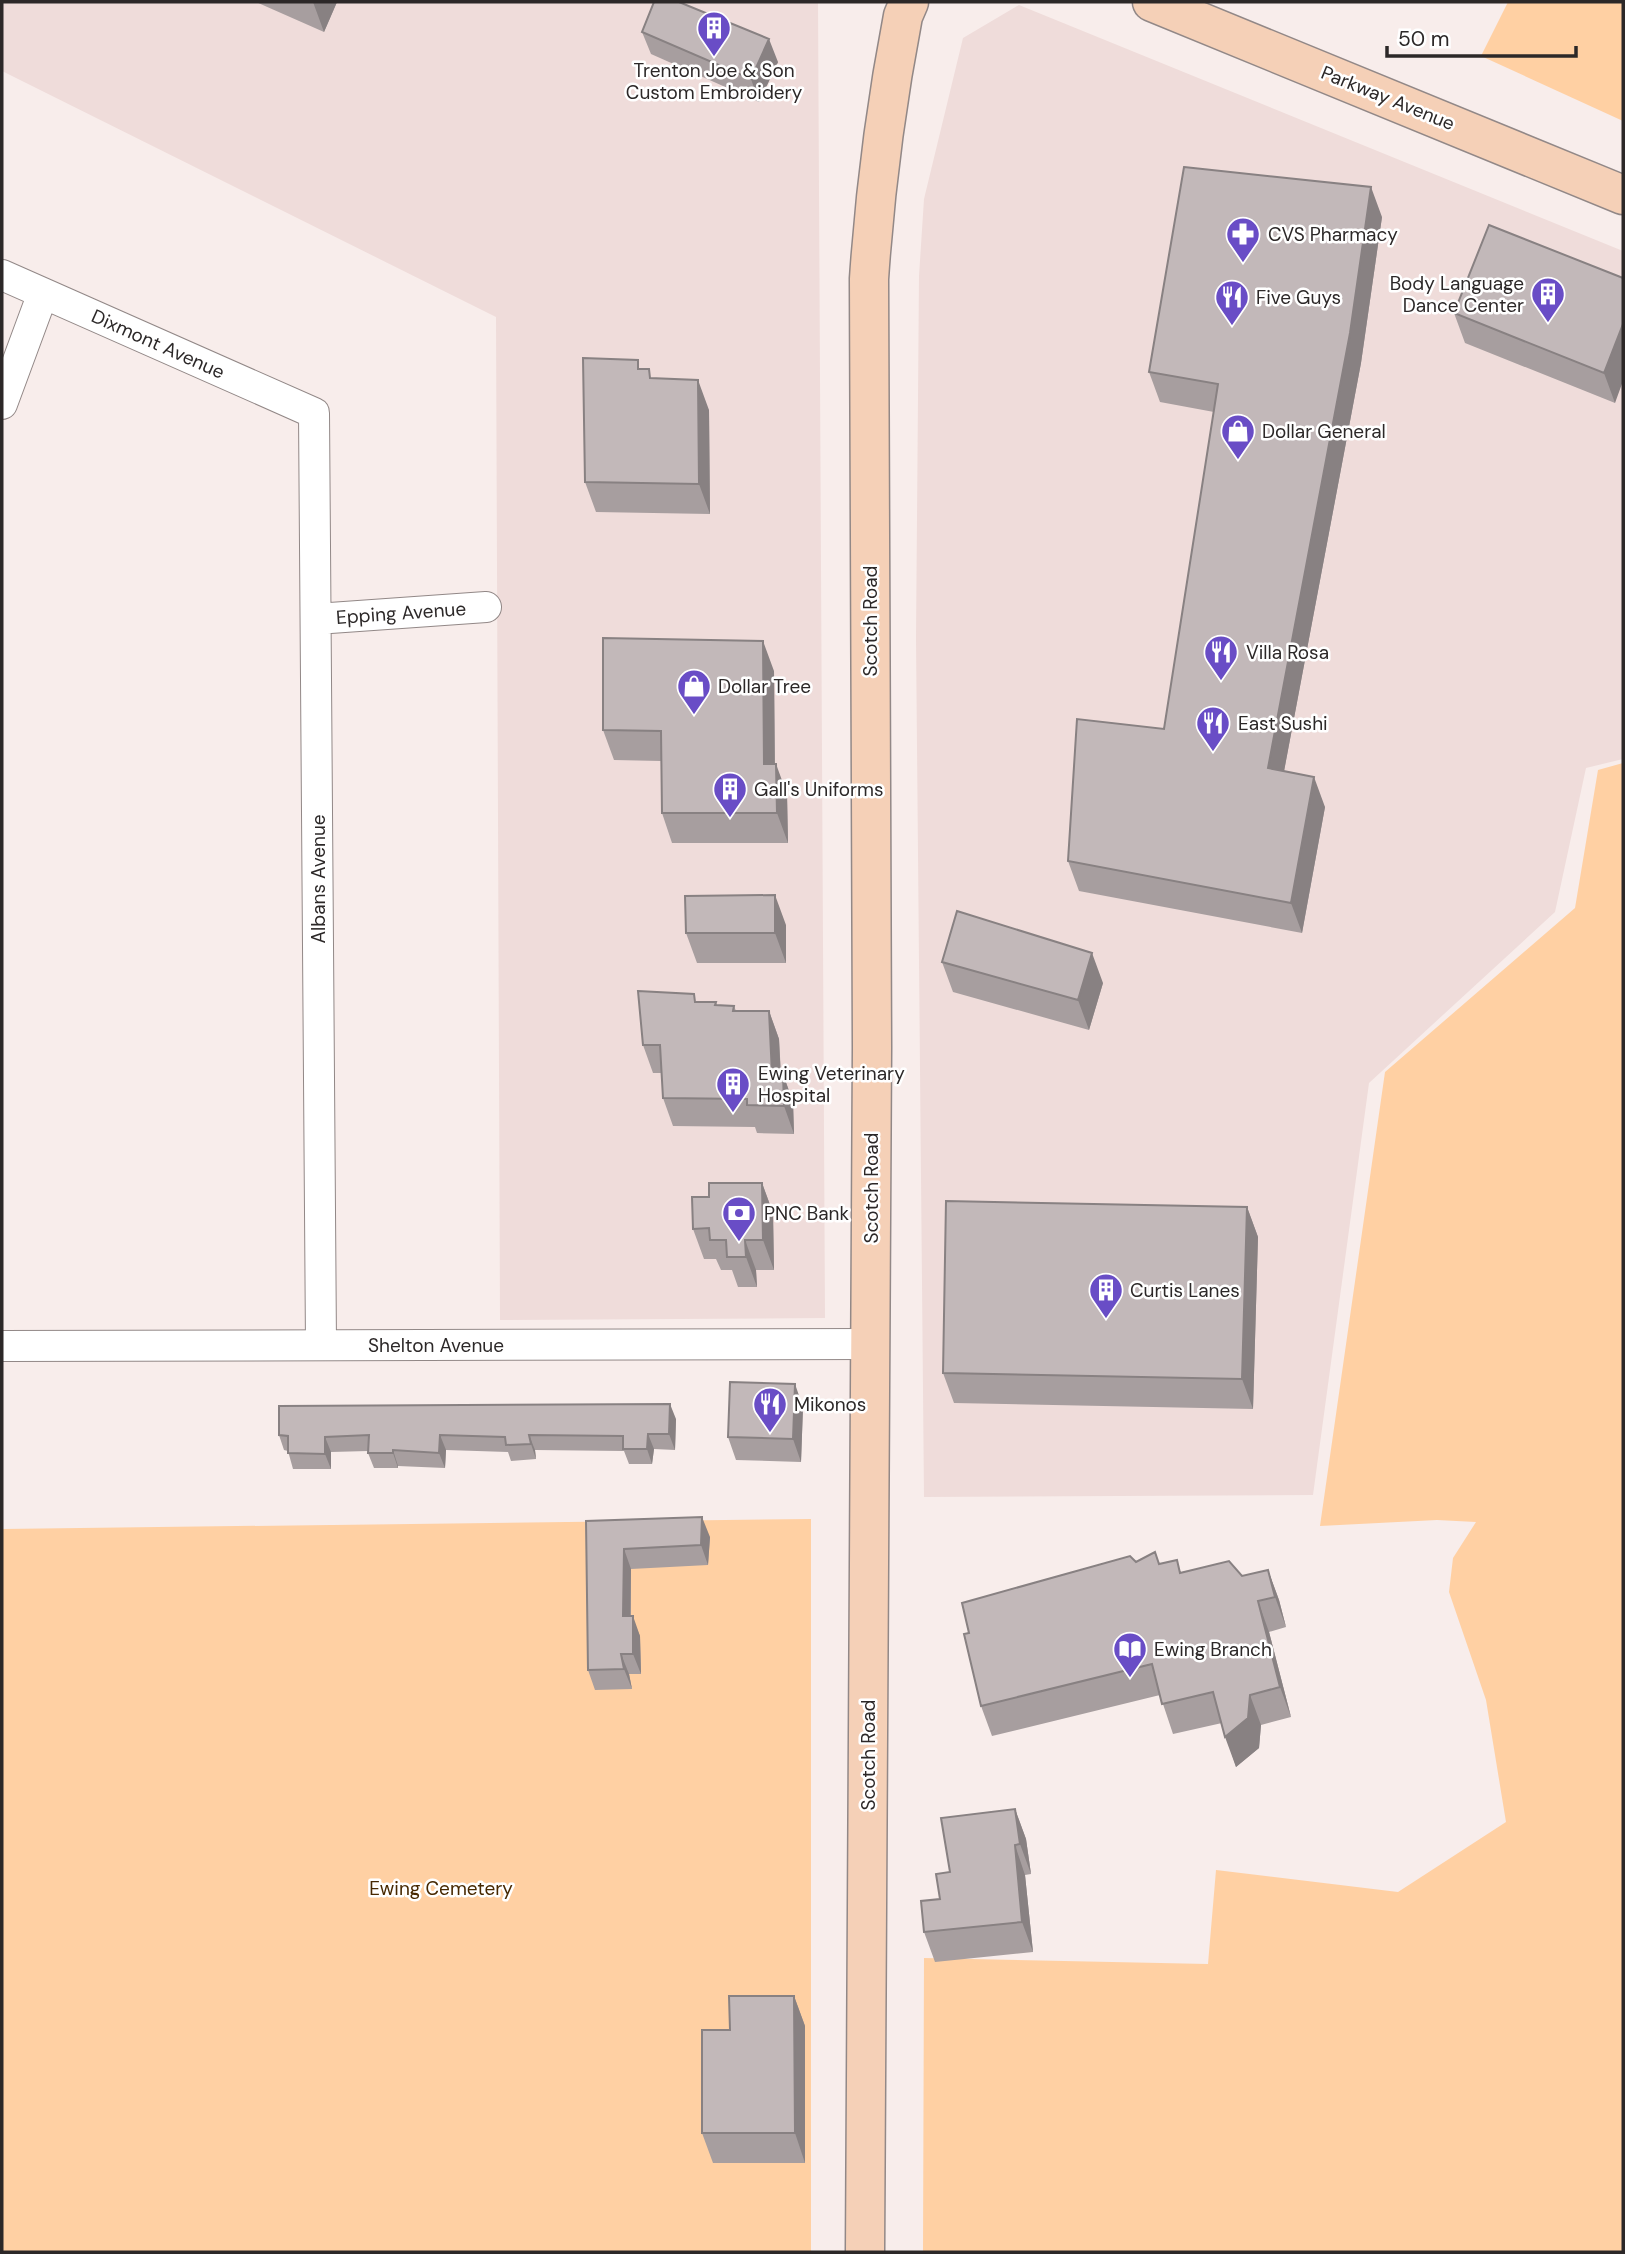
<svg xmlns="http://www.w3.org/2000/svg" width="1625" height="2254" font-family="'DM Sans',sans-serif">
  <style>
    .built { fill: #efdcda }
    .green { fill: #ffd0a3 }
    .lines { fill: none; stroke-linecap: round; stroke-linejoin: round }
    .minor-casing { stroke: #928887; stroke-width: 32 }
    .secondary-casing { stroke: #928887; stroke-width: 41 }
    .minor { stroke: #fff; stroke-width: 30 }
    .secondary { stroke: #f5d0b7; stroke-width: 38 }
    .wall { fill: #a79e9f }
    .shaded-wall { fill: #888182 }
    .building { fill: #c2b8b9; stroke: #888182; stroke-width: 2 }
    .labels { text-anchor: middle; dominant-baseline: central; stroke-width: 5; stroke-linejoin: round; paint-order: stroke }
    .poi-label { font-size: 19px; fill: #2c2828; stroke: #fff; text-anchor: start }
    .street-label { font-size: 19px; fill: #2c2828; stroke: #fff }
    .park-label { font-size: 19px; fill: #472801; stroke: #fff }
  </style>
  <rect width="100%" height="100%" fill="#f8edeb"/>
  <path class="built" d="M2,2H818L825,1318L500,1320L496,317L2,71Z
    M1019,5L1623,251V759L1586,768L1555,912L1369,1083L1313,1495L924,1497L916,639L919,276L924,199L963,38Z"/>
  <path class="green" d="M1508,2H1623V121L1481,56Z
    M1623,763V2252H923L924,1958L1208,1964L1216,1870L1398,1892L1506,1822L1486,1700L1449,1592L1453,1558L1476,1522L1437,1520L1320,1526L1385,1072L1575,908L1598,770Z
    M811,1519V2252H2V1529Z"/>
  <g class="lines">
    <g class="minor-casing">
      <path id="minor" d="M2,275L314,413L321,1345
        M2,404L43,293
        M316,619L486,607
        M2,1346L870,1344"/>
    </g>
    <g class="secondary-casing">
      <path id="secondary" d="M1152,2L1623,195
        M865,2252L872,1048L869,279C875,190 886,104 903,16L909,2"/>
    </g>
    <use href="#minor" class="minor"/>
    <use href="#secondary" class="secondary"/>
  </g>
  <path class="wall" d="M256,2H337L324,32Z
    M642,32L778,62L759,102L651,54Z
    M1382,217L1361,363L1284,771L1325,807L1302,933L1079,891L1068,861L1164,729L1214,412L1160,402L1149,372Z
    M1623,278L1615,403L1465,343L1454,313Z
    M641,369L652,379L709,410L710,514L596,512L585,482Z
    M774,671L775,764L787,794L788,843H672L662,813L661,761L614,760L603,730Z
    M786,925V963H697L686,933Z
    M942,962L1103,983L1089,1030L953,992Z
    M697,1002H716L717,1005L734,1006L736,1011H769L779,1039L781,1074H783L793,1102L794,1134L757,1133L755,1127L673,1126L663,1098L662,1073H653L643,1045Z
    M762,1183L773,1213L774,1270H756L757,1287H738L732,1270H721L716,1259H704L693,1229L709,1197Z
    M1247,1207L1258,1237L1253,1409L954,1403L943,1373Z
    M803,1407L801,1462L736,1460L728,1437Z
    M676,1419L675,1450L654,1449L652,1464H629L624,1451L535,1450L536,1459L511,1461L508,1452L446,1450L445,1468L398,1466V1468H374L368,1453V1451L331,1452V1469H293L288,1451L284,1450L279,1435Z
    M586,1521L710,1537L708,1565L631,1569V1616L640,1636L641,1674H629L632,1689L595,1690L588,1670Z
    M1136,1562L1159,1564L1181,1572L1242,1576L1268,1570L1279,1600L1286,1627L1269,1632L1291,1717L1261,1725L1259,1748L1236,1767L1222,1723L1173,1734L1160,1695L992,1736L981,1706L969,1633Z
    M1015,1809L1026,1839L1031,1874L1025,1875L1033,1952L935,1962L924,1932L940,1899Z
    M794,1996L805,2026V2163H713L702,2133L730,2030Z"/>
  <path class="shaded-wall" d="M313,2H337L324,32Z
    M769,39L778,62L759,102L751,79Z
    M1371,187L1382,217L1361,363L1279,798L1268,768Z
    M1623,324V381L1615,403L1604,373Z
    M698,380L709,410L710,514L699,484Z
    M763,641L774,671L775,794L764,764Z
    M776,764L787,794L788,843L777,813Z
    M1314,777L1325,807L1302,933L1291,903Z
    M775,895L786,925V963L775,933Z
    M1092,953L1103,983L1089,1030L1078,1000Z
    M769,1011L779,1039L782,1102L772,1074Z
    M783,1074L793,1102L794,1134L784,1106Z
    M762,1183L773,1213L774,1270L763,1240Z
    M1247,1207L1258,1237L1253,1409L1242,1379Z
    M745,1240L756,1270L757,1287L746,1257Z
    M795,1384L803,1407L801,1462L793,1439Z
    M670,1404L676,1419L675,1450L669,1434Z
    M648,1434L654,1449L652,1464L647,1449Z
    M440,1435L446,1450L445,1468L439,1453Z
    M529,1435L535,1450L536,1459L531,1444Z
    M325,1437L331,1452V1469L325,1454Z
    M393,1450L398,1466V1468L393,1453Z
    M702,1517L710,1537L708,1565L701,1545Z
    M624,1549L631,1569L630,1636L623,1616Z
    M1268,1570L1279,1600L1286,1627L1275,1597Z
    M1258,1601L1269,1632L1291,1717L1280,1687Z
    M633,1616L640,1636L641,1674L633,1654Z
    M621,1654L629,1674L632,1689L624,1669Z
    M1250,1695L1261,1725L1259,1748L1236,1767L1225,1737Z
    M1015,1809L1026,1839L1031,1874L1020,1844Z
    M1015,1845L1025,1875L1033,1952L1022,1922Z
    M794,1996L805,2026V2163L795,2133Z"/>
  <path class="building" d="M654,2H679L769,39L751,79L642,32Z
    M1184,167L1371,187L1350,333L1268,768L1314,777L1291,903L1068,861L1077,719L1164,729L1218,384L1149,372Z
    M1489,225L1623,278V324L1604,373L1454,313Z
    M583,358L638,360V369H649L650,378L698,380L699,484L585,482Z
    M603,638L763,641L764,764H776L777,813H662L661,731L603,730Z
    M775,895V933H686L685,896Z
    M957,911L1092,953L1078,1000L942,962Z
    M638,991L694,994L695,1002H716L715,1005L734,1006L733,1011H769L772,1074H783L784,1106L747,1105V1099L663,1098L660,1045H643Z
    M709,1183H762L763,1240H745L746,1257H727L726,1240H710L709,1228L693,1229L692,1197H709Z
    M946,1201L1247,1207L1242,1379L943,1373Z
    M730,1382L795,1384L793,1439L728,1437Z
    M670,1404L669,1434H648L647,1449H623V1436L529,1435L531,1444L506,1445L505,1437L440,1435L439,1453L393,1450V1453H368L369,1435L325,1437V1454L288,1453V1436L279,1435V1406Z
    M702,1517L701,1545L624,1549L623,1616H633V1654H621L624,1669L588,1670L586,1521Z
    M1155,1552L1159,1564L1177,1560L1180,1573L1229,1561L1242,1576L1268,1570L1275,1597L1258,1601L1280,1687L1250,1695L1248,1718L1225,1737L1213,1692L1162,1704L1152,1664L981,1706L964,1634L969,1633L962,1603L1130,1556L1136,1562Z
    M1015,1809L1020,1844L1015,1845L1022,1922L924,1932L921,1901L940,1899L936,1874L950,1872L941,1818Z
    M729,1996H794L795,2133H702V2030H730Z"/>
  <defs>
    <g id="building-pin" transform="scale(1.75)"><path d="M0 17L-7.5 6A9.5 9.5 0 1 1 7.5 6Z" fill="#694dc6" stroke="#fff"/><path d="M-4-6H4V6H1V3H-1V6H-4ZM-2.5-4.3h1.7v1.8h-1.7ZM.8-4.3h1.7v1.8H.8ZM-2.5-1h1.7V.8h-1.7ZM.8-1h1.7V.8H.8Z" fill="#fff"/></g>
    <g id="pharmacy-pin" transform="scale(1.75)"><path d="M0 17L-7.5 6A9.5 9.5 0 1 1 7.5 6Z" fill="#694dc6" stroke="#fff"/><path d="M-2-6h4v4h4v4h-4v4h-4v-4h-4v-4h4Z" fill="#fff"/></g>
    <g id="restaurant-pin" transform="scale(1.75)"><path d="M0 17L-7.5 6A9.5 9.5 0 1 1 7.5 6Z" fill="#694dc6" stroke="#fff"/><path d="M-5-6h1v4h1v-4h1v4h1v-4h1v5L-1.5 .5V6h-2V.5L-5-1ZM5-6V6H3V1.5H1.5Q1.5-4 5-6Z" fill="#fff"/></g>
    <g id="shop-pin" transform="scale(1.75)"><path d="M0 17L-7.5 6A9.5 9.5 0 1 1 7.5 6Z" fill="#694dc6" stroke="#fff"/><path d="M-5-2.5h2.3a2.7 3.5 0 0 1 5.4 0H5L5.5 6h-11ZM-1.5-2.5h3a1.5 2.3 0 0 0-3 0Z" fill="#fff"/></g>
    <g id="bank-pin" transform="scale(1.75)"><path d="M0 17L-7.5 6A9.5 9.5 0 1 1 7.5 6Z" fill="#694dc6" stroke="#fff"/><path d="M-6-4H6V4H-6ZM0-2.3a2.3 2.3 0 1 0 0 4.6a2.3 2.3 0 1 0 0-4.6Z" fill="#fff"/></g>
    <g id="library-pin" transform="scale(1.75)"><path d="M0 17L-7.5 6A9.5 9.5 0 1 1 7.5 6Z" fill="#694dc6" stroke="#fff"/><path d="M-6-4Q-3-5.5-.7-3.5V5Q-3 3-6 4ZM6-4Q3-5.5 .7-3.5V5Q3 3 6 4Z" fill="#fff"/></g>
  </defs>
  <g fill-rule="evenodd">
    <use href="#building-pin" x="714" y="28"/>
    <use href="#pharmacy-pin" x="1243" y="234"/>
    <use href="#building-pin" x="1548" y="294"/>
    <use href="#restaurant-pin" x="1232" y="297"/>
    <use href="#shop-pin" x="1238" y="431"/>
    <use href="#restaurant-pin" x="1221" y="652"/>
    <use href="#shop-pin" x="694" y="686"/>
    <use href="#restaurant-pin" x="1213" y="723"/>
    <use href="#building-pin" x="730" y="789"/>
    <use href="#building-pin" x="733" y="1084"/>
    <use href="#bank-pin" x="739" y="1213"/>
    <use href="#building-pin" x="1106" y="1290"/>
    <use href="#restaurant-pin" x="770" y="1404"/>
    <use href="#library-pin" x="1130" y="1649"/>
  </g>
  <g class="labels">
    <g class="poi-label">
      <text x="714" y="70" text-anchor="middle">Trenton Joe &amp; Son<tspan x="714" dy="22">Custom Embroidery</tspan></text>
      <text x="1268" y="234">CVS Pharmacy</text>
      <text x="1524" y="283" text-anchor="end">Body Language<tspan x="1524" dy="22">Dance Center</tspan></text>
      <text x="1256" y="297">Five Guys</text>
      <text x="1262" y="431">Dollar General</text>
      <text x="1246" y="652">Villa Rosa</text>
      <text x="718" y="686">Dollar Tree</text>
      <text x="1238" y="723">East Sushi</text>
      <text x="754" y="789">Gall's Uniforms</text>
      <text x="758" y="1073">Ewing Veterinary<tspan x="758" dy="22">Hospital</tspan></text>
      <text x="764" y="1213">PNC Bank</text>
      <text x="1130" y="1290">Curtis Lanes</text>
      <text x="794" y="1404">Mikonos</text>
      <text x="1154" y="1649">Ewing Branch</text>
    </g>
    <g class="street-label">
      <text transform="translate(1388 98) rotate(22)">Parkway Avenue</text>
      <text transform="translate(158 344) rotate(24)">Dixmont Avenue</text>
      <text transform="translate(401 613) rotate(-4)">Epping Avenue</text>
      <text transform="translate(870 621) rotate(-90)">Scotch Road</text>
      <text transform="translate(318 879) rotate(-90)">Albans Avenue</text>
      <text transform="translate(871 1188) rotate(-90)">Scotch Road</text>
      <text x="436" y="1345">Shelton Avenue</text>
      <text transform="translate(868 1755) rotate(-90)">Scotch Road</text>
    </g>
    <g class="park-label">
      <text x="441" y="1888">Ewing Cemetery</text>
    </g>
  </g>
  <rect width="1625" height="2254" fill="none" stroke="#2c2828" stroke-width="7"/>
  <path d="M1387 46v10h189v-10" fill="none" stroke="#2c2828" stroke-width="3.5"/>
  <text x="1398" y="46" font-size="21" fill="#2c2828" stroke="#ffffff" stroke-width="5" paint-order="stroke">50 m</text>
</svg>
